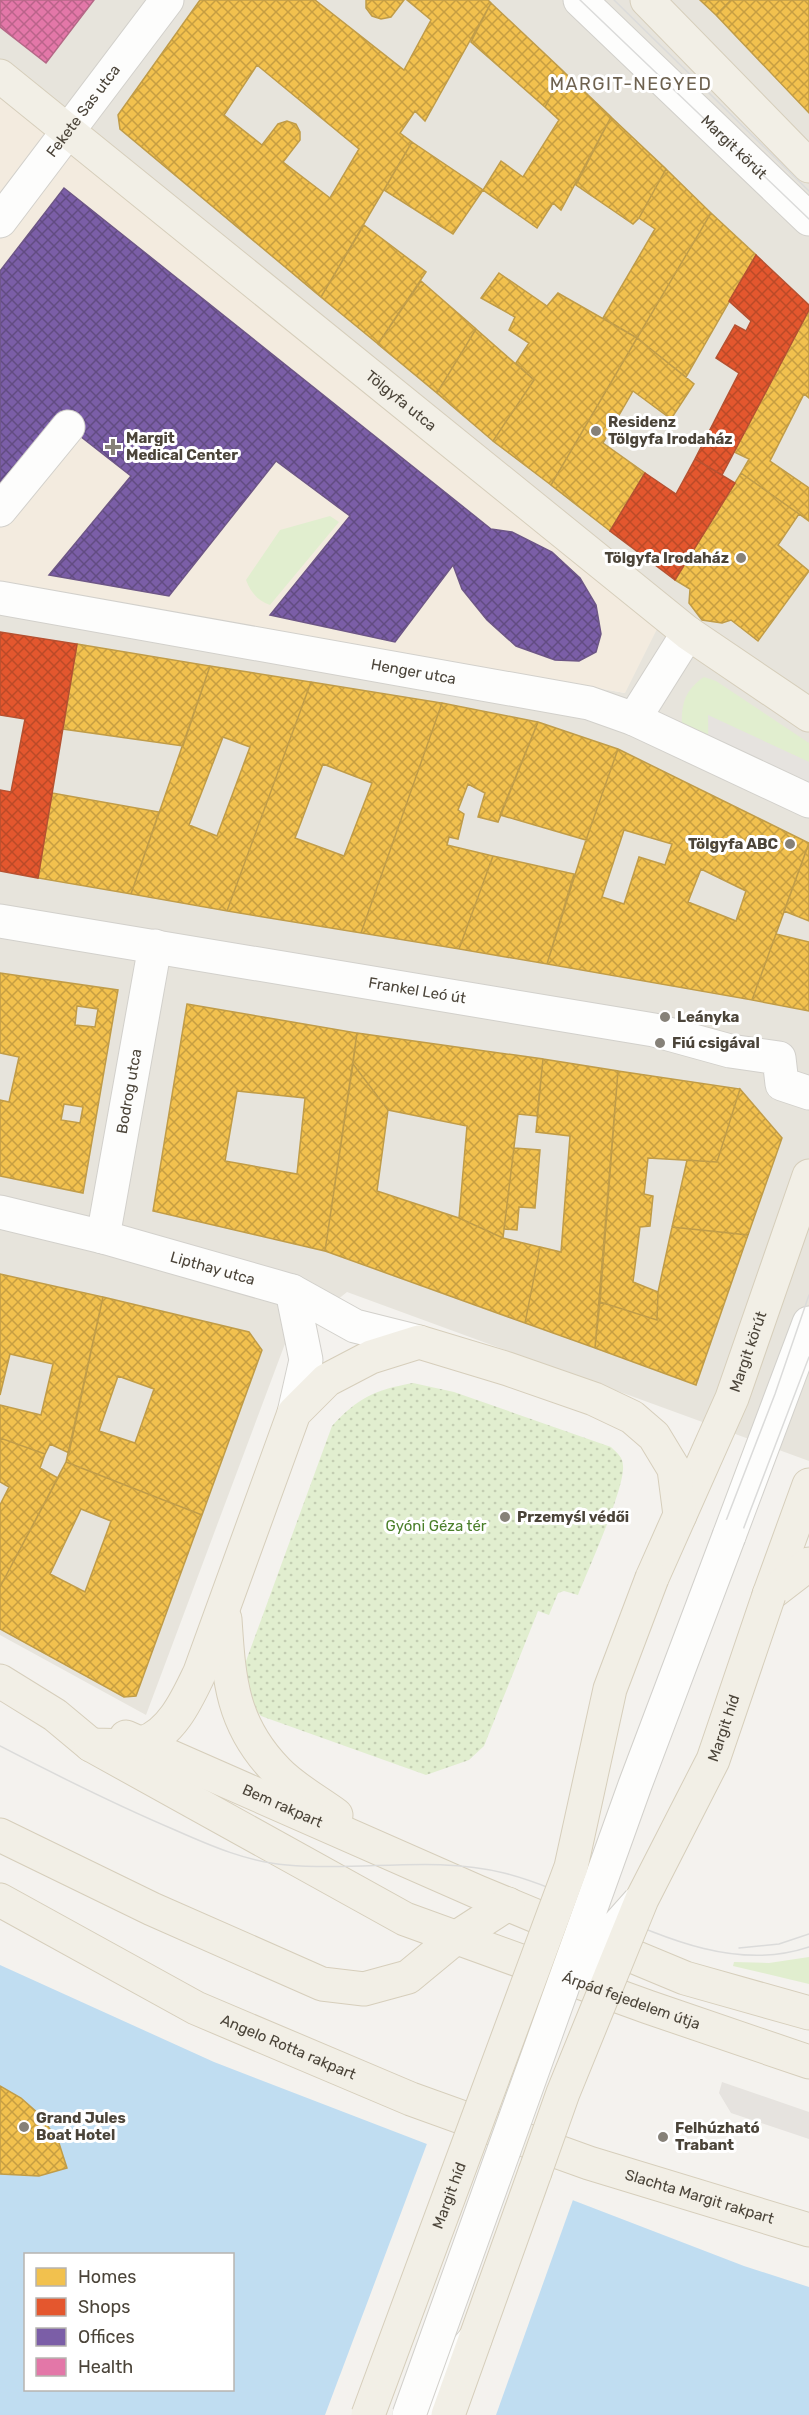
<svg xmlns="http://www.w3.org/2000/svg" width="809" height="2415" font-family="Rubik,sans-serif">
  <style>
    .residential { fill: #e7e4dc }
    .commercial { fill: #f3ebdf }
    .grass { fill: #e1eecf }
    .park { fill: url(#park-dots) }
    .parking { fill: #e6e3df }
    .water { fill: #c0ddf1; fill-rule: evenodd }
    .pier { fill: #f4f2ee }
    .homes { fill: url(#homes-cross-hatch); stroke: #c09c48; stroke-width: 1.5; fill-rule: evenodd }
    .shops { fill: url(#shops-cross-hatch); stroke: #b65131; stroke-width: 1.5 }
    .offices { fill: url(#offices-cross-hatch); stroke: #6d5686; stroke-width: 1.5 }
    .health { fill: url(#health-cross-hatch); stroke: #b56887; stroke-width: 1.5 }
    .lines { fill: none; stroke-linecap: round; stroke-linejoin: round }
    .minor-casing { stroke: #d2d0cb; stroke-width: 35 }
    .major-casing { stroke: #d6cebb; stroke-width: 35 }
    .minor { stroke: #fdfdfc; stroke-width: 33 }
    .major { stroke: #f2efe6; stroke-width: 33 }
    .tram { stroke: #dbdbda; stroke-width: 1.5 }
    .minor-bridge-casing { stroke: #d2d0cb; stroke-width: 35; stroke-linecap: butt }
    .major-bridge-casing { stroke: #d6cebb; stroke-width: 35; stroke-linecap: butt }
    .minor-bridge { stroke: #fdfdfc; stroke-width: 33 }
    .major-bridge { stroke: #f2efe6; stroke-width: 33 }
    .poi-dot { fill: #868178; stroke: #fff; stroke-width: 2 }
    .labels { text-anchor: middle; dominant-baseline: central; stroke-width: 6; stroke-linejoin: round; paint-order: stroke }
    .street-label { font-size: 15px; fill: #4b4439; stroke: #fff }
    .poi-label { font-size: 15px; font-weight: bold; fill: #4b4439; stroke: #fff; text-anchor: start }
    .park-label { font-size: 15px; fill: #4a7f2a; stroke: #fff }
    .quarter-label { font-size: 18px; letter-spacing: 1.5px; fill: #6e6250; stroke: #fff }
  </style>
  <defs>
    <pattern id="park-dots" width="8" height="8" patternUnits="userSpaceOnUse" patternTransform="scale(1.5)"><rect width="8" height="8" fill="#e1eecf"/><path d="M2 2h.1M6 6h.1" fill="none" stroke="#c3cdb2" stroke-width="1.8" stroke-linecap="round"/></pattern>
    <pattern id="homes-cross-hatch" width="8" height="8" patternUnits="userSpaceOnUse" patternTransform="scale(1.5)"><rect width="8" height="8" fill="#f2c14e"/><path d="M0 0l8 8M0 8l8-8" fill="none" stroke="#c69e42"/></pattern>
    <pattern id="shops-cross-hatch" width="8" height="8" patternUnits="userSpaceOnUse" patternTransform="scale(1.5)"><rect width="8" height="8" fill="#e4572e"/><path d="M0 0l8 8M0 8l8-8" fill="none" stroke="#bb4a28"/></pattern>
    <pattern id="offices-cross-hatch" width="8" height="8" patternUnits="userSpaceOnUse" patternTransform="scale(1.5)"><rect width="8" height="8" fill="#7b5ea7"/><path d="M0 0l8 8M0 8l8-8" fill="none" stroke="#624c82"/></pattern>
    <pattern id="health-cross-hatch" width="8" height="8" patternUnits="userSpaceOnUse" patternTransform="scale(1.5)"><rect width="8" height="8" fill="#e377a8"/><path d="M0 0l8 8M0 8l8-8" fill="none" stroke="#ba638a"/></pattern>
  </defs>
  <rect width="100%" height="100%" fill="#f4f2ee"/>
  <path class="residential" d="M0,0H809V1461L347,1292L286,1341L146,1715L0,1635V581L625,693L0,94Z"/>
  <path class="commercial" d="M0,94L657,629L625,693L0,581Z"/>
  <path class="grass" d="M330,516L339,522L270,605C258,601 251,593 246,580L280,530Z
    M704,677L716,681L809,743V762L709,716L708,738L682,725C681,703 686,689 704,677Z
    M809,1957V1984L733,1966L734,1962L769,1963Z"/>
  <path class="park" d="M413,1383L454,1392L611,1447C617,1453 623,1457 623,1466C625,1488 588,1570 578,1595L564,1591L558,1593L549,1615L538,1611L484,1746L469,1760L426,1775L261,1716C246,1698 243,1684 246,1661L332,1426C359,1397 375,1390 413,1383Z"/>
  <path class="parking" d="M708,715L809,762V801L709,756Z
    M722,2082L809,2112V2139L731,2113L719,2093Z"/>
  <path class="water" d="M0,1965L214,2062L744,2266L809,2287V2415H0ZM26,2254H232V2390H26Z"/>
  <path class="pier" d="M428,2141L574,2197L496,2415H325Z"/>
  <path class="homes" d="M200,0H315L404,70L431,20L407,0H488L491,3L425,121L415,111L400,133L412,142L321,297L120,129L118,115ZM257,65L359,149L330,198L283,162L300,140V132L296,124L287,121L278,124L262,145L224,115Z
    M366,0H404L391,17L381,19L372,16L366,8Z
    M700,0H731L716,15Z
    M731,0H809V113L716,15Z
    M491,3L564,72L545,107L471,42Z
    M564,72L611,117L561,210L553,203L537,228L483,190L501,161L523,177L559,120L545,107Z
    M611,117L666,169L639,218L633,224L576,185Z
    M412,142L483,190L453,234L384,190Z
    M666,169L711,213L637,338L603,318L655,229L639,218Z
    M711,213L756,255L686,377L637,338Z
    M364,225L426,272L378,344L321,297Z
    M499,273L547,306L558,293L637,338L551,485L493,441L534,380L516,363L529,343L509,330L515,317L481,298Z
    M421,281L476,329L437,393L378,344Z
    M809,310V398L804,394L770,461L809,488V521L741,473L749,459L734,452Z
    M476,329L534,380L493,441L437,393Z
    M637,338L694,384L671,419L633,391L603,443L645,473L610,531L551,485Z
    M741,473L799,514L778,545L809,571L758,641L731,620L722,623L702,620L689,603L690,589L675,580Z
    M77,644L210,666L183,746L63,729Z
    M210,666L311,682L227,911L131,894ZM223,737L250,747L217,836L189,825Z
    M311,682L442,703L361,933L227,911ZM323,764L372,783L344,856L295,838Z
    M442,703L538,722L498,822L478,817L485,793L468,784L458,810L464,814L458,839L449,837L447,845L493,856L459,949L361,933Z
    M538,722L618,749L586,840L500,815Z
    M618,749L809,843L752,1000L547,964L586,840ZM624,830L672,844L665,865L639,857L624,904L602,897ZM701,869L746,891L736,921L688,902Z
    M52,793L159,812L131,894L38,878Z
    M809,843V921L784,911Z
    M493,856L574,874L547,964L459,949Z
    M776,934L809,942V1011L752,1000Z
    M0,973L118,990L83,1193L0,1176V1100L9,1102L19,1057L0,1053ZM77,1006L98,1009L95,1027L75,1025ZM64,1104L83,1107L80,1123L61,1120Z
    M187,1004L357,1033L325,1251L153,1211ZM237,1091L305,1098L297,1174L225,1161Z
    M357,1033L543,1059L537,1116L518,1114L503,1238L459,1218L467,1126L388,1110L353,1064Z
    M543,1059L618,1071L595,1348L525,1323L540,1247L561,1252L570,1136L536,1132Z
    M353,1064L388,1110L377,1191L459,1218L503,1238L540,1247L525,1323L325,1251Z
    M618,1071L740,1089L717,1162L648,1158L644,1194L653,1196L650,1226L640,1227L633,1282L658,1292L657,1320L600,1302Z
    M740,1089L782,1138L748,1235L672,1227L687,1160L717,1162Z
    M514,1148L540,1150L535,1208L519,1207L517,1230L504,1229Z
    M672,1227L748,1235L696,1385L595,1348L600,1302L657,1320L658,1292Z
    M0,1274L103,1297L69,1453L50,1444L45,1454L0,1438V1405L41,1415L53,1364L10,1354L0,1395Z
    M103,1297L249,1332L262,1350L202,1515L66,1462ZM118,1376L154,1389L135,1443L99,1431Z
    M0,1438L45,1454L40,1468L58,1478L0,1587V1505L9,1487L0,1482Z
    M66,1462L202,1515L136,1696L124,1697L0,1629V1587ZM81,1509L111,1521L85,1592L50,1574Z
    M0,2086L21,2098L39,2114L58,2140L67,2168L39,2176L0,2174Z"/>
  <path class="shops" d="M756,255L809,305V310L722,475L695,459L739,373L716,358L735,325L746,331L751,321L729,301Z
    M695,459L735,483L675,580L610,531L645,473L676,494Z
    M0,632L77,644L38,878L0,871V790L11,792L25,719L0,715Z"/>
  <path class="offices" d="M64,188L491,529L512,532L552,552L580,578L596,605L601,634L596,652L579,661L555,660L516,646L487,620L462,589L453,565L395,642L270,615L350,516L276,461L169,596L49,575L131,476L62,422L0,496V271Z"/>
  <path class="health" d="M0,0H94L46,63L0,27Z"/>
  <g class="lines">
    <g class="minor-casing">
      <g id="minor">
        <path id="s1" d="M580,0L809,219"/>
        <path id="s2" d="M0,221L167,0"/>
        <path d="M0,510L68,427"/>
        <path id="s3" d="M0,598L589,703L634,719L809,801"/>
        <path d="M634,719L688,633"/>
        <path id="s4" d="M0,921L654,1030L730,1051L779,1058L782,1084L809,1093"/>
        <path id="s5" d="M0,1212L103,1237L292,1291L355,1326L419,1342"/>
        <path id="s6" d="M103,1237L155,946"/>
        <path d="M292,1291L306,1360L294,1413"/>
        <path d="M729,1536L809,1323"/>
        <path d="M410,2415L475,2339"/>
      </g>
    </g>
    <g class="major-casing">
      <g id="major">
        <path d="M647,0L809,166"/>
        <path id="s7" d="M0,76L688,633L809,715"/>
        <path id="s8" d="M652,1578L732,1398L809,1176"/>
        <path d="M769,1595L809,1485"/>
        <path d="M769,1595L809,1564"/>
        <path d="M225,1619C229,1681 232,1725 277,1771C293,1788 317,1801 336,1815"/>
        <path id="s9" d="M0,1681L55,1715L91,1745L405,1919L648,2007L809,2062"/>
        <path id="s10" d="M126,1737L478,1892L685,1978L809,2013"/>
        <path d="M91,1745C107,1745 127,1747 142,1743C172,1734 188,1697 200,1672L294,1413L327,1380L371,1357L419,1342L508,1369L594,1399L632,1417L654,1436L674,1469L680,1515"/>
        <path d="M0,1835L152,1909L322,1984L364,1989L408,1977L454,1939L508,1904"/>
        <path id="s11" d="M0,1900L196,2008L411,2099L589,2163L809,2230"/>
        <path d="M448,2415L535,2172"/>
      </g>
    </g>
    <use href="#minor" class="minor"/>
    <use href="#major" class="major"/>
    <path class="tram" d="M580,0L809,219
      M614,0L809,191
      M0,1746C58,1776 116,1805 175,1830C211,1846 248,1862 287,1865C359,1872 433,1855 504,1873C602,1898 705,1982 809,1947
      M739,1948L779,1944L809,1934
      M395,2415L530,2052L625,1782L775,1394L809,1295
      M424,2415L644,1789L809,1357"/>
    <g class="minor-bridge-casing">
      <path id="minor-bridge" d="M574,1975L639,1902
        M409,2415L635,1785L729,1536"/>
    </g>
    <g class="major-bridge-casing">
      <g id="major-bridge">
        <path id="s12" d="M535,2172L563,2093L642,1899L713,1760L769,1595"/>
        <path id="s13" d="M368,2415L571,1867L610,1689L652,1578"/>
      </g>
    </g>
    <use href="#minor-bridge" class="minor-bridge"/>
    <use href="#major-bridge" class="major-bridge"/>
  </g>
  <g class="poi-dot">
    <circle cx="596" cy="431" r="6"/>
    <path d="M110 438h6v6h6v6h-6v6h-6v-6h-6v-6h6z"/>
    <circle cx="741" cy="558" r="6"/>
    <circle cx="790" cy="844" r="6"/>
    <circle cx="665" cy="1017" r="6"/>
    <circle cx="660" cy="1043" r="6"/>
    <circle cx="505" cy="1517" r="6"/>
    <circle cx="24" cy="2127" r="6"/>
    <circle cx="663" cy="2137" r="6"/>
  </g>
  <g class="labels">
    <g class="street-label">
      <text stroke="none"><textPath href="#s2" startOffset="138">Fekete Sas utca</textPath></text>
      <text stroke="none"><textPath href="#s1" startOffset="213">Margit körút</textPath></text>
      <text stroke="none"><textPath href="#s7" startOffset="516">Tölgyfa utca</textPath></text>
      <text stroke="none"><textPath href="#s3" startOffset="420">Henger utca</textPath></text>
      <text stroke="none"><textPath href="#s4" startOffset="423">Frankel Leó út</textPath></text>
      <text stroke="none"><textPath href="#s6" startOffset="148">Bodrog utca</textPath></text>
      <text stroke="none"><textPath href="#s5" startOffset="220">Lipthay utca</textPath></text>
      <text stroke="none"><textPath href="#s8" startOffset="246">Margit körút</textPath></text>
      <text stroke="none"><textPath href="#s12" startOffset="483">Margit híd</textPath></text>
      <text stroke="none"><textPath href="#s10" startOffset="171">Bem rakpart</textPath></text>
      <text stroke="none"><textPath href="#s9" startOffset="711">Árpád fejedelem útja</textPath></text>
      <text stroke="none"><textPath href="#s11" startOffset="324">Angelo Rotta rakpart</textPath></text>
      <text stroke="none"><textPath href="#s13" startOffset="234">Margit híd</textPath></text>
      <text stroke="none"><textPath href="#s11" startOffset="762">Slachta Margit rakpart</textPath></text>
    </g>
    <g class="poi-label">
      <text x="608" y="422">Residenz<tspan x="608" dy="17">Tölgyfa Irodaház</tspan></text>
      <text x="126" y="438">Margit<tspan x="126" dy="17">Medical Center</tspan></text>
      <text x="729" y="558" text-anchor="end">Tölgyfa Irodaház</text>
      <text x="778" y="844" text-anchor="end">Tölgyfa ABC</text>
      <text x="677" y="1017">Leányka</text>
      <text x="672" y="1043">Fiú csigával</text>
      <text x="517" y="1517">Przemyśl védői</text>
      <text x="36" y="2118">Grand Jules<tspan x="36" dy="17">Boat Hotel</tspan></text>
      <text x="675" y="2128">Felhúzható<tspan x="675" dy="17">Trabant</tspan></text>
    </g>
    <g class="park-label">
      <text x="436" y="1526">Gyóni Géza tér</text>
    </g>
    <g class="quarter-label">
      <text x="631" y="84">MARGIT-NEGYED</text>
    </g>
  </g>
  <rect x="24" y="2253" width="210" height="138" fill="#ffffff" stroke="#b7b4b0" stroke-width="1.5"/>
  <rect x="36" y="2268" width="30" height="18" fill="#f2c14e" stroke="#b7b4b0" stroke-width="1.5"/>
  <text x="78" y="2283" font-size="18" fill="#4b4439">Homes</text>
  <rect x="36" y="2298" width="30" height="18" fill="#e4572e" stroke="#b7b4b0" stroke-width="1.5"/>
  <text x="78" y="2313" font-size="18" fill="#4b4439">Shops</text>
  <rect x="36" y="2328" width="30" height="18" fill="#7b5ea7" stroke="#b7b4b0" stroke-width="1.5"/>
  <text x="78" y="2343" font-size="18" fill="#4b4439">Offices</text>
  <rect x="36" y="2358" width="30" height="18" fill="#e377a8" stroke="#b7b4b0" stroke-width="1.5"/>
  <text x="78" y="2373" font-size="18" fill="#4b4439">Health</text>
</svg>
